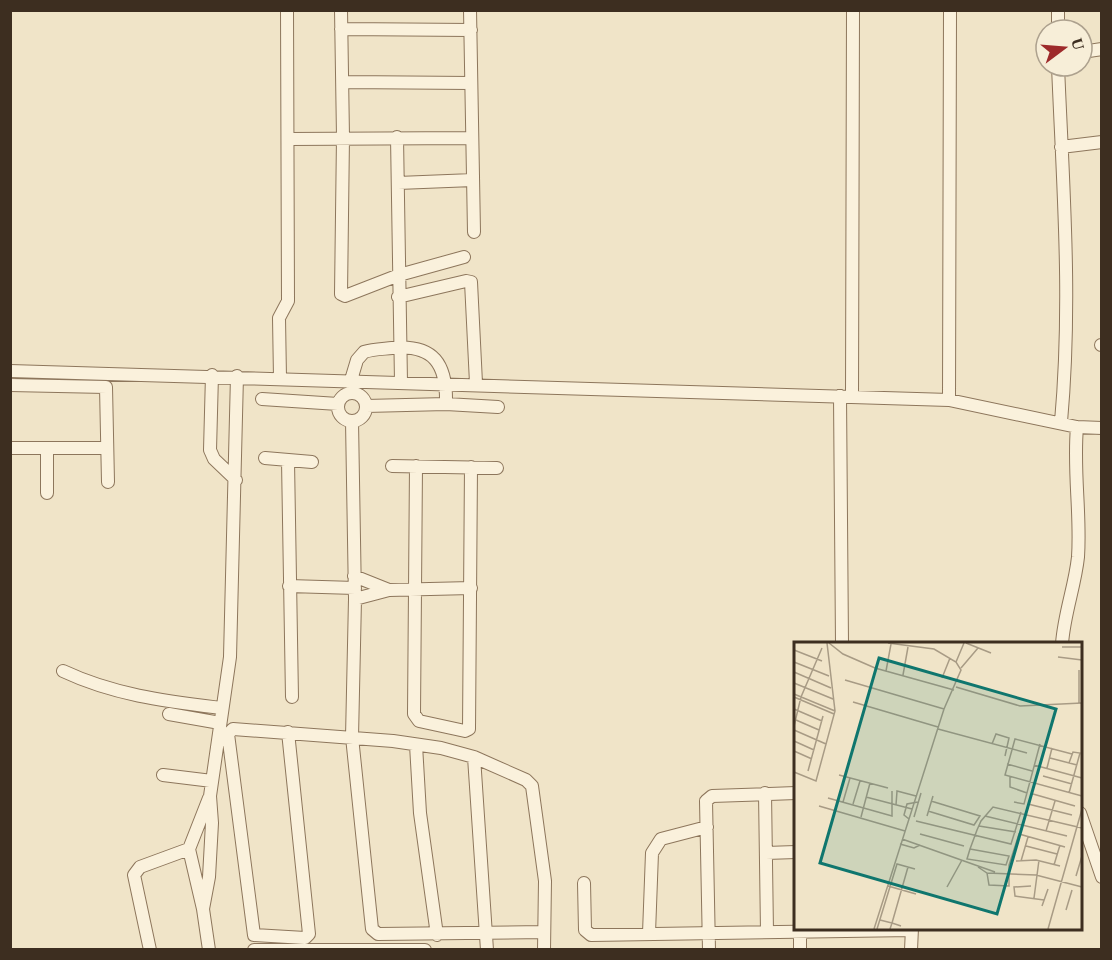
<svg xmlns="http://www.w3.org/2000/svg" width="1112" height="960" font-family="'Times New Roman',serif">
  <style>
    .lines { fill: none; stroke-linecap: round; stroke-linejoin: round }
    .minor-casing { stroke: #8d765c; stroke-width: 14 }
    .minor { stroke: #faf1dc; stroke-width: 12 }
    .inset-road { fill: none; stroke: #a89b85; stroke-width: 1.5 }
    .view { fill: #0f766e; fill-opacity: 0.15; stroke: #0f766e; stroke-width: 3 }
    .inset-edge { fill: none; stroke: #3d2e20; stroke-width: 3 }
  </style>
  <rect width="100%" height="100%" fill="#f0e4c8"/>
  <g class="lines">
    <g class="minor-casing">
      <path id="minor" d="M341,10L343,137L341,294L345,296L399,275L464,257
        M470,10L474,232
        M1058,10V30
        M341,29L471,30
        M1082,52L1102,49
        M1058,66C1063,188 1072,300 1061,422
        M343,82L471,83
        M397,137L401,382
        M289,139L472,138
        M1061,147L1102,142
        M398,183L473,180
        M398,297L466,281L471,282L476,383
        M1101,345H1102
        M10,371L949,400L1077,427L1102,428
        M212,375L210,450L214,459L236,480
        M280,378L279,318L288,301L287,10
        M351,380L357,360L364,352C373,349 383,349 392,348C434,344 447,364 446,404
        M10,385L106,387L108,482
        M338 407a14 14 0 1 1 28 0a14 14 0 1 1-28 0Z
        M840,396L842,644
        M852,397L853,10
        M262,399L338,404
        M949,400L950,10
        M366,406L446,404L498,407
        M352,421L355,599L352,737L372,929L378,934L544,932
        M10,448H107
        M47,448V493
        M265,458L312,462
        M288,461L292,697
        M392,466L497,468
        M416,466L414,714L419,721L465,731L469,729L471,467
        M354,576L389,590L355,599
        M289,586L355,588
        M389,590L471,588
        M1062,644C1064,614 1075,586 1078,557C1081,514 1073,471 1077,427
        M63,671C114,695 165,701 221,708
        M169,714L220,723
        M288,732L309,934L305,938L254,935L228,734L233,729L393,741L441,748L474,757L526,780L532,786L545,881L544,950
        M416,745L420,813L437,935
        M474,757L487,950
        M163,775L212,781
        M765,793L767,932
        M209,798L189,849L203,909L209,950
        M1080,813L1102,877
        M766,853L796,852
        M584,883L585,930L591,935L912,930
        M203,909L209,877L212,823L210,796L230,657L237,376
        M800,932V950
        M649,933L652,853L661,839L707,827
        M150,950L134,875L140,867L189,849
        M254,950H425
        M709,950L706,801L712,796L796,793
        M911,950L912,928"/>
    </g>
    <use href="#minor" class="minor"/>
  </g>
  <g transform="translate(794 642)">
    <rect width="288" height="288" fill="#f0e4c8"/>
    <path class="inset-road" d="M35,1L49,12L81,26L160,48M172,1L197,11M268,5H288M0,8L28,19M264,15L288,18M0,20L35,34M162,20L170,1M167,26L184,6M92,29L97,2M0,30L37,46M109,33L114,5M148,36L156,16M51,38L150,67M0,41L39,57M162,45L226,64L288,61M0,52L41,69M0,55L40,72M59,60L144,85M285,62V28M0,67L28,79M2,78L25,88M0,84L7,55L28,6M144,87L233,111M0,88L32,102M0,99L20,108M198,102L202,92L215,96L211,114M0,109L18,117M278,112L221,97L211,133L288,154M256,116L283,123M213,122L238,129M240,123L288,136M253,126L258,106M14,129L29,74M0,130L22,139L41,69L33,1M45,133L94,146M216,134V145L233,151M249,134L278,142M275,151L286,111L279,110L275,121M239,152L281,164M72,155L118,167M34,156L98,174V149M49,160L56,136M220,160L230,162L246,102M59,162L66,139M234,162L278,173M102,163L103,149L122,154M25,164L111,189M134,169L180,183L186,174L137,159M133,174L139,154M191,174L273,194M67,175L76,141M120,175L127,151M115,177L110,173L113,162L124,160M122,179L217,202L227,170M185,184L222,190M252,189L261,159M126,192L170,204M108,197L201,230M106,202L120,206L126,203M232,204L263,212M176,207L215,214L212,223L173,217L176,207L183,188L187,179L199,165L288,186M222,219L242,218L266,224M227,219L234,195M260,223L266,203M184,225L193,231L242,233L288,245M193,231L195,243L215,244V223L225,192L271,205M282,234L288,214M94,244L122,252M237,244L220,245L221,254L250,258M153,245L168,218M240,256L245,218M248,264L254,247M272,268L278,248M86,278L98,281L96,287M107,284L98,281L114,225M80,287L150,67L167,28L162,20L140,7L94,1M83,287L103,222L121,227M254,287L288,167"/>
    <path class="view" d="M85,16L262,67L203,272L26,221Z"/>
    <rect width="288" height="288" class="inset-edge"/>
  </g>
  <rect width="1112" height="960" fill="none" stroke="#3d2e20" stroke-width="24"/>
  <g transform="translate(1064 48) rotate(74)"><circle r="28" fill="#f7eed8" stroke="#ada18e" stroke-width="1.5"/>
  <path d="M0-4.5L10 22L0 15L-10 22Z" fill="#9e2a2b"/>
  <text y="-9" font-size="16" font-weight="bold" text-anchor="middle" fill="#3d2e20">U</text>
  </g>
</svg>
